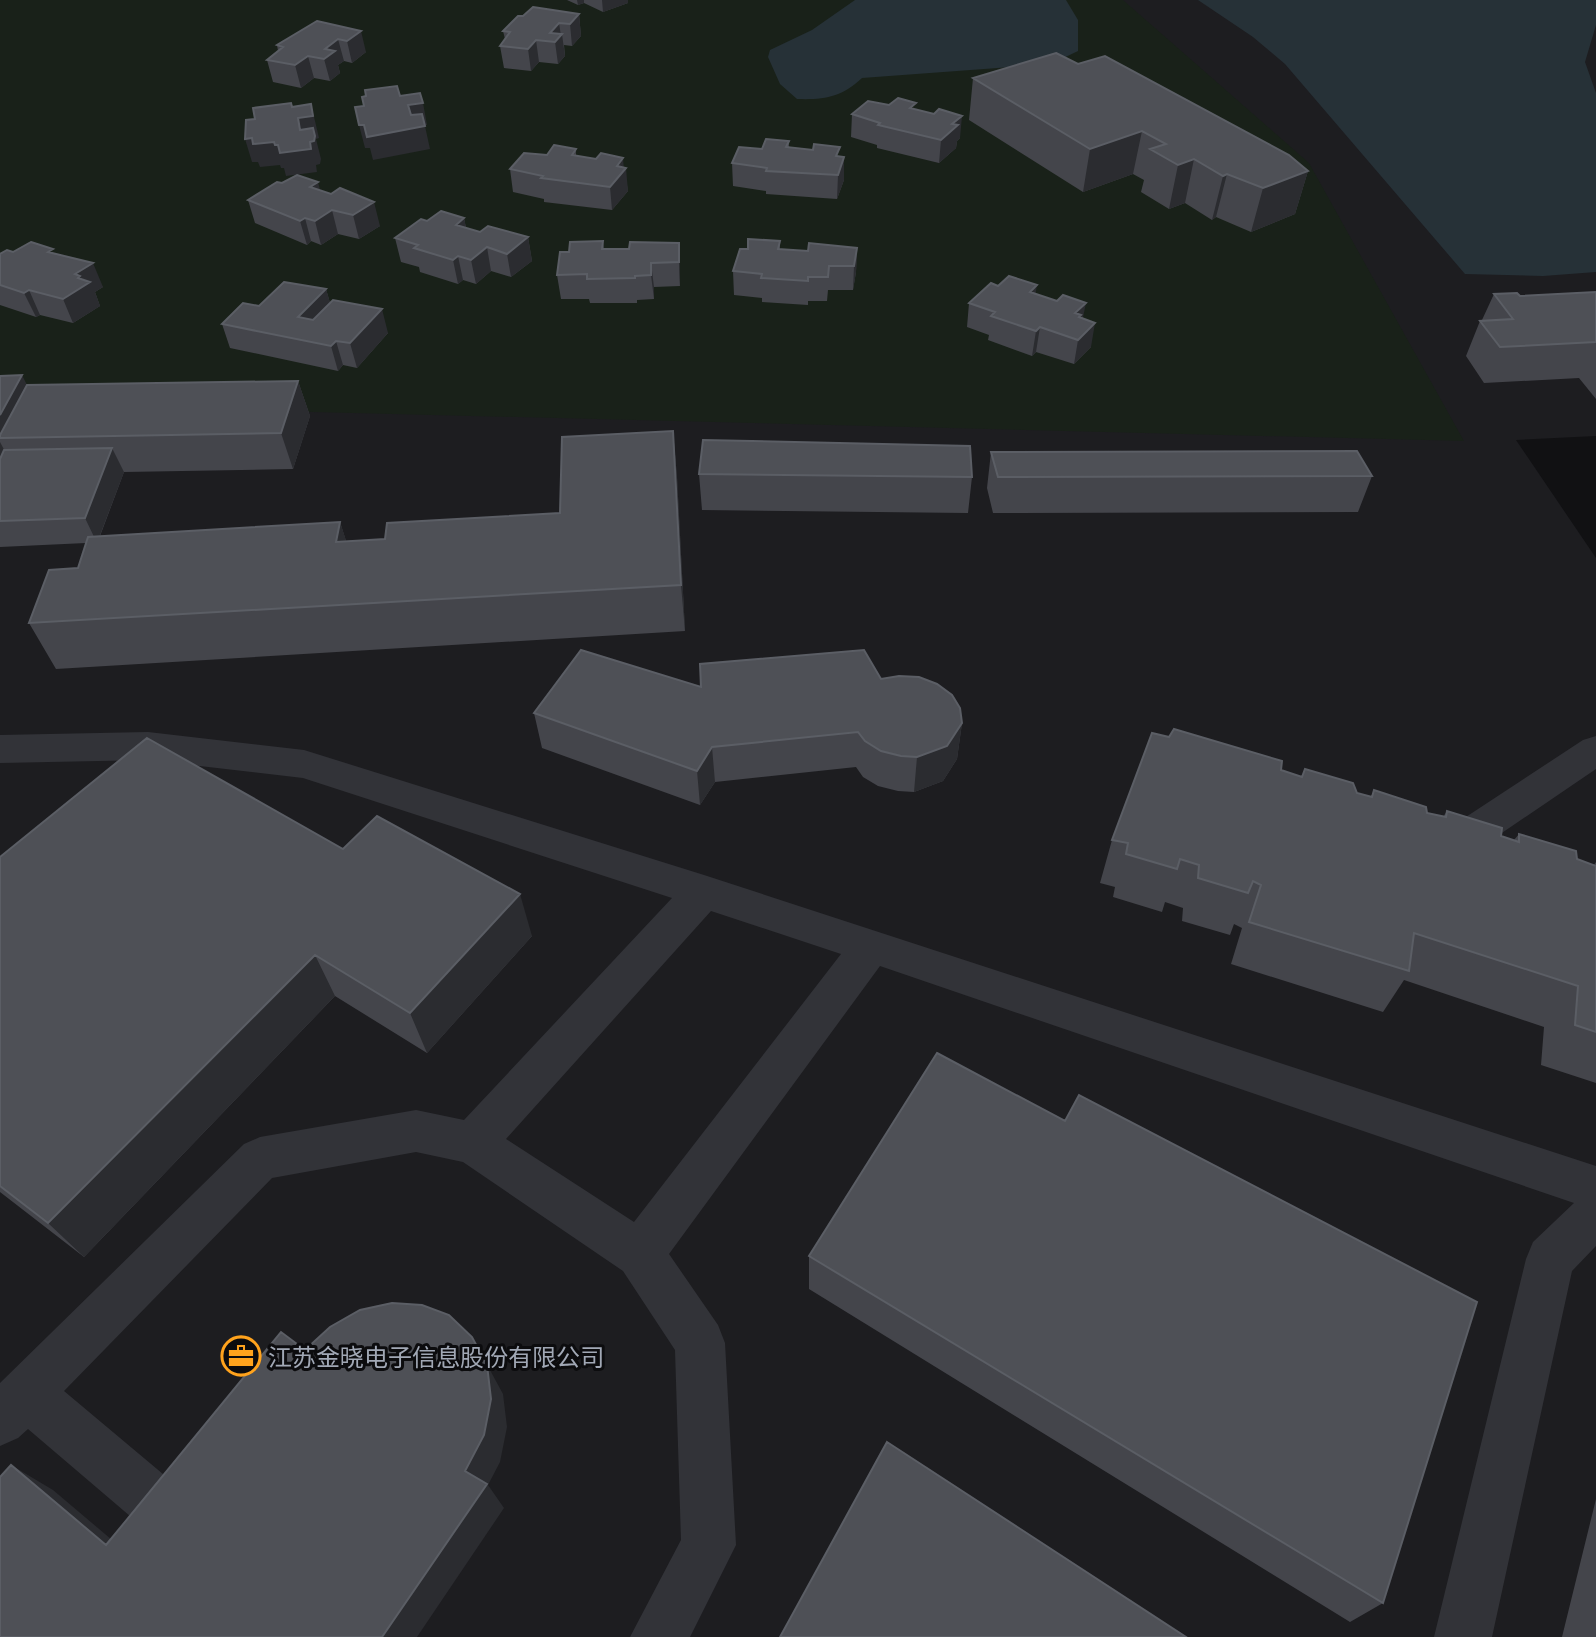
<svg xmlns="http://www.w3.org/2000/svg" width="1596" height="1637" font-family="'Open Sans','Noto Sans SC',sans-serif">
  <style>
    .built { fill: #1d1d20 }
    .green { fill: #192119 }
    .water { fill: #263137 }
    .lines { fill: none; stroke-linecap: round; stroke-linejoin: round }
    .minor { fill: #323338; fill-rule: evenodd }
    .wall { fill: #44454b }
    .shaded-wall { fill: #2b2c30 }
    .building { fill: #4e5056; stroke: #5b5e65; stroke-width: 2 }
    .labels { text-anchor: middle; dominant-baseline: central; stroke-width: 6; stroke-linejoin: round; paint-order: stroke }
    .near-poi-label { font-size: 24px; fill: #a1a8b5; stroke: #0c0c0e; text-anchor: start }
  </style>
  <rect width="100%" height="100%" fill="#111113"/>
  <path class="built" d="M261,0H1596V436L1516,440L1596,558V1637H0V172Z"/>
  <path class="green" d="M0,0H1123L1309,163L1464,441L0,404Z"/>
  <path class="water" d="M855,0H1066L1078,20V51L1051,64L862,78C842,97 824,100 797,99L780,84L768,57L770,50L812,30Z
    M1198,0H1596V25L1585,62L1596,93V272L1543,276L1465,274L1285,64L1253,37Z"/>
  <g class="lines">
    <path class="minor" d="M148,732L304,750L704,875L1596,1166V1246L1572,1271L1492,1637H1434L1526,1259L1533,1242L1574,1203L880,966L669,1254L718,1325L725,1343L736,1545L690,1637H630L681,1540L675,1350L623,1271L463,1162L416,1152L272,1178L64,1391L182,1490L190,1509L182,1528L163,1536L144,1528L28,1429L18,1438L0,1446V1383L244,1144L260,1137L416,1110L464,1120L672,898L303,778L148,760L0,763V735ZM711,911L841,954L634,1222L506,1139Z
      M1596,736V769L1468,856L1454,860L1440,856L1434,845L1440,834L1583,740Z"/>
  </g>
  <path class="wall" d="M567,0H628V3L603,12L584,3L578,5Z
    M579,14L581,36L572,46L564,45L565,56L558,64L539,62L531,71L504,68L500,46L505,39L503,31L523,16Z
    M317,21L366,52L352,63L344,61L338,65L340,73L330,81L314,78L301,88L273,82L267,60L278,51L277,45Z
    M1078,64L1308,171L1295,214L1251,232L1216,217L1212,220L1185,203L1169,209L1141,192L1144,180L1133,174L1083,192L969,120L973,78Z
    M916,109L960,138L957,141L956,148L939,163L877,148V145L851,137L852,114Z
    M789,141V147L839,156L844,180L837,199L766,194V191L733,186L732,163L762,149Z
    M576,149V156L624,167L628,191L612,210L544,202V199L513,192L510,169L547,155Z
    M320,190L380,226L359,239L338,234L321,245L311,241L307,245L255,223L248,200Z
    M464,218L466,228L480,232L528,237L532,261L511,277L491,271L476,284L463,280L458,284L420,272L419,267L401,262L395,238L427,221Z
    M603,241L604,249H629L679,243L680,286L654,287V299L637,300V303H590L589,299H561L557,275L569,252Z
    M780,241V249L808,251L857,248L856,272L853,290H828L827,301H808V305L762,302V298L734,295L733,271L748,249Z
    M13,252L55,254L103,287L95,292L100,306L73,323L40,315L36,317L0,305V254Z
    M998,286L1035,294L1083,319L1091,347L1074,364L1036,352L1032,356L988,340L989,335L967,327L969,303Z
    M326,289L330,303L388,333L357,368L343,365L338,371L230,348L222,324L259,306Z
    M1596,292V399L1579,378L1484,383L1466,356L1480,321L1482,320L1494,294L1520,296Z
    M0,376L27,385L298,381L310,416L293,469L124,472L100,536L340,522L346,541L385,539L560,513L673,431L677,477L685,631L56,669L29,623L78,568L86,543L0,547Z
    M991,452L1372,476L1358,512L993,513L987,488Z
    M699,474L972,477L968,513L702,510Z
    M881,679L962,723L957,759L943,781L914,792L898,791L878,786L863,777L856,767L715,782L700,805L542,748L534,713L701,687Z
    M1281,770L1371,797L1374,790L1427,813L1443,817L1447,811L1501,836L1514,840L1519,834L1577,859L1594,865L1596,862V1083L1541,1065L1544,1027L1404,980L1383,1012L1231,964L1242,928L1234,924L1230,935L1182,921L1183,908L1165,902L1162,912L1113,897L1115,887L1100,883L1112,840Z
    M343,849L532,936L427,1053L335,996L84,1257L0,1192V857Z
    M809,1256L1383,1603L1350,1622L809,1289Z
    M1596,1499V1637H1562Z"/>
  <path class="shaded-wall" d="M577,0H584V3L578,5Z
    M602,0H628V3L603,12Z
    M579,14L581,36L572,46L570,24Z
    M559,23L561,36L562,34L565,56L558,64L555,42L550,33Z
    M361,31L366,52L352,63L347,41Z
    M338,39L344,61L338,65L340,73L330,81L324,59L325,49Z
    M536,40L539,62L531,71L528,49Z
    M308,56L314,78L301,88L295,65Z
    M423,103L427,125L413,127L408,105Z
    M311,104L319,138L316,139L321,159L320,164L316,165L317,172L286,176L284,168H281L280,165L260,167L258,162H252L245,139L252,138L274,142L278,145L300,130L298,118Z
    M962,116L960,138L957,141L956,148L939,163L941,140L952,124Z
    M359,125L425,126L430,149L373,160L370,148H365Z
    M1142,131L1133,174L1083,192L1090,149Z
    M844,157V180L837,199L838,175Z
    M623,158L624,170L626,168L628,191L612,210L610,187L617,166Z
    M1194,159L1185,203L1169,209L1178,165Z
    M1308,171L1295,214L1251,232L1263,188Z
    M1227,174L1216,217L1212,220L1223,176Z
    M318,182L324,205L310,187Z
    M374,202L380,226L359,239L353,215Z
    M332,210L338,234L321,245L315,221Z
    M305,218L311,241L307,245L300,221Z
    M464,218L469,242L456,225Z
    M528,237L532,261L511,277L507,254Z
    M679,243L680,267V286L679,262Z
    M487,247L491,271L476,284L471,260Z
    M857,248L856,272L853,290L854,266Z
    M458,256L463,280L458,284L453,260Z
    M93,263L103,287L95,292L100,306L73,323L63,299L75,274Z
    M651,263L654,287V299L651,275Z
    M1037,285L1033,309L1030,292Z
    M326,289L333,313L306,341L298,317Z
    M29,290L40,315L36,317L24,293Z
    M1086,303L1081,327L1075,313Z
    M382,309L388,333L357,368L350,343Z
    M1095,323L1091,347L1074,364L1078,340Z
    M1040,327L1036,352L1032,356L1036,331Z
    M336,341L343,365L338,371L331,346Z
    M22,375L45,421L0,438V415Z
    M298,381L310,416L293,469L281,433Z
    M673,431L677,477L685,631L681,585Z
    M0,442L17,474L0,513Z
    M112,448L124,472L97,543L85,518Z
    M340,522L355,568L336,542Z
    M962,723L957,759L943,781L914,792L917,757Z
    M712,747L715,782L700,805L697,771Z
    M520,894L532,936L427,1053L410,1013Z
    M315,955L335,996L84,1257L48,1223Z
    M472,1337L503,1394L507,1427L500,1462L488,1485L504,1508L417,1637H382L465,1471Z
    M11,1465L53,1490L144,1567L106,1545Z"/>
  <path class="building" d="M533,7L579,14L570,24L559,23L550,33L562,34L555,42L536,40L528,49L500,46L510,32L503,31L518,16H523Z
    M317,21L361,31L347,41L338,39L325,49L335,51L324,59L308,56L295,65L267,60L283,47L277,45Z
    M1056,53L1078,64L1105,56L1289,155L1308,171L1263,188L1227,174L1223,176L1194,159L1178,165L1150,149L1166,144L1142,131L1090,149L973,78Z
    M397,86L400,96L420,93L423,103L408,105L411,115L422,114L425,126L367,137L364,125H359L355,107L364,106L362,97L366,96L365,90Z
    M898,98L916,103L910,108L934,114L939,109L962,116L952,124L958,125L941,140L878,125L880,123L852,114L868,101L889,105Z
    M291,103L292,107L311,104L313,116L298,118L300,130L313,128L315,136L314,141L310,142L311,149L280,153L278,145H275L274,142L253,144L252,138L245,139L246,120L255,119L253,108Z
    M766,139L789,141L786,147L813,150L814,144L840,147L836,156L844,157L838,175L766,171L767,168L732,163L739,147L762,149Z
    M554,145L576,149L572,155L596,159L601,153L623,158L617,166L626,168L610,187L541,178L543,176L510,169L524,153L547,155Z
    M297,175L318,182L310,187L331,194L340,188L374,202L353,215L332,210L315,221L305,218L300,221L248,200L277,182L282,183Z
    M441,211L464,218L456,225L480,232L488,226L528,237L507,254L487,247L471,260L458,256L453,260L414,248L418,245L395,238L421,219L427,221Z
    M748,239L780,241L778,249L808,251L809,243L857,248L854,266H829L828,277H808V281L761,278L762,274L733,271L740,249H748Z
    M603,241L602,249H629L630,242L679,243V262L651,263V275L635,276V278L587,279V274L557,275L560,252H569L570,242Z
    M31,242L53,249L48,252L93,263L75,274L80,276L78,278L90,282L63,299L29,290L24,293L0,285V254L7,250L13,252Z
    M1009,276L1037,285L1030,292L1057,301L1063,295L1086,303L1075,313L1081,315L1079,317L1095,323L1078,340L1040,327L1036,331L991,316L995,312L969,303L991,283L998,286Z
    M284,282L326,289L298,317L313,320L333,300L382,309L350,343L336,341L331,346L222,324L243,303L259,306Z
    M1596,292V342L1500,347L1480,321L1513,319L1494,294L1517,293L1520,296Z
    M22,375L0,415V376Z
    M298,381L281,433L0,438V435L27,385Z
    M673,431L681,585L29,623L49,570L78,568L88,537L340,522L336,542L385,539L387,523L560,513L562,437Z
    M703,440L970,446L972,477L699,474Z
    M112,448L85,518L0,521V459L4,450Z
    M1357,451L1372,476L998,477L991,452Z
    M581,650L701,687L700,664L864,650L881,679L899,676L919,677L937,684L952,695L960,708L962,723L947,746L917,757L901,756L881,751L865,741L858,732L712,747L697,771L534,713Z
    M1174,729L1282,761L1281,770L1302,777L1305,769L1353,783L1357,793L1372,797L1374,790L1426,807L1427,813L1446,817L1447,811L1502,828L1501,836L1519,842V834L1576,851L1577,859L1596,866V1032L1575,1025L1578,986L1414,933L1409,971L1249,922L1261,885L1253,881L1248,893L1198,878L1199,865L1180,859L1177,869L1126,854L1128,843L1112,840L1152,733L1169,737Z
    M147,738L343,849L377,816L520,894L410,1013L315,955L48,1223L0,1186V857Z
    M937,1053L1065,1121L1079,1095L1477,1302L1383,1603L809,1256Z
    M392,1303L422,1305L449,1315L472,1337L487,1365L491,1399L484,1435L465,1471L487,1484L382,1637H0V1477L11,1465L106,1545L281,1332L305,1350L330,1327L360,1310Z
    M887,1442L1186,1637H780Z"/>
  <defs>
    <g id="office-ring" transform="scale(2.0125)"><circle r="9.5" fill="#0c0c0e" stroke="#ffa31d" stroke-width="1.5"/><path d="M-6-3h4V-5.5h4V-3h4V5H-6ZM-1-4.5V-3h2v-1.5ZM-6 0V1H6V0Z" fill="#ffa31d"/></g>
  </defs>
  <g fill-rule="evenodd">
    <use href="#office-ring" x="241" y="1356"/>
  </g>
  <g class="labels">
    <g class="near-poi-label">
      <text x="268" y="1356">江苏金晓电子信息股份有限公司</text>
    </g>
  </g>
</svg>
